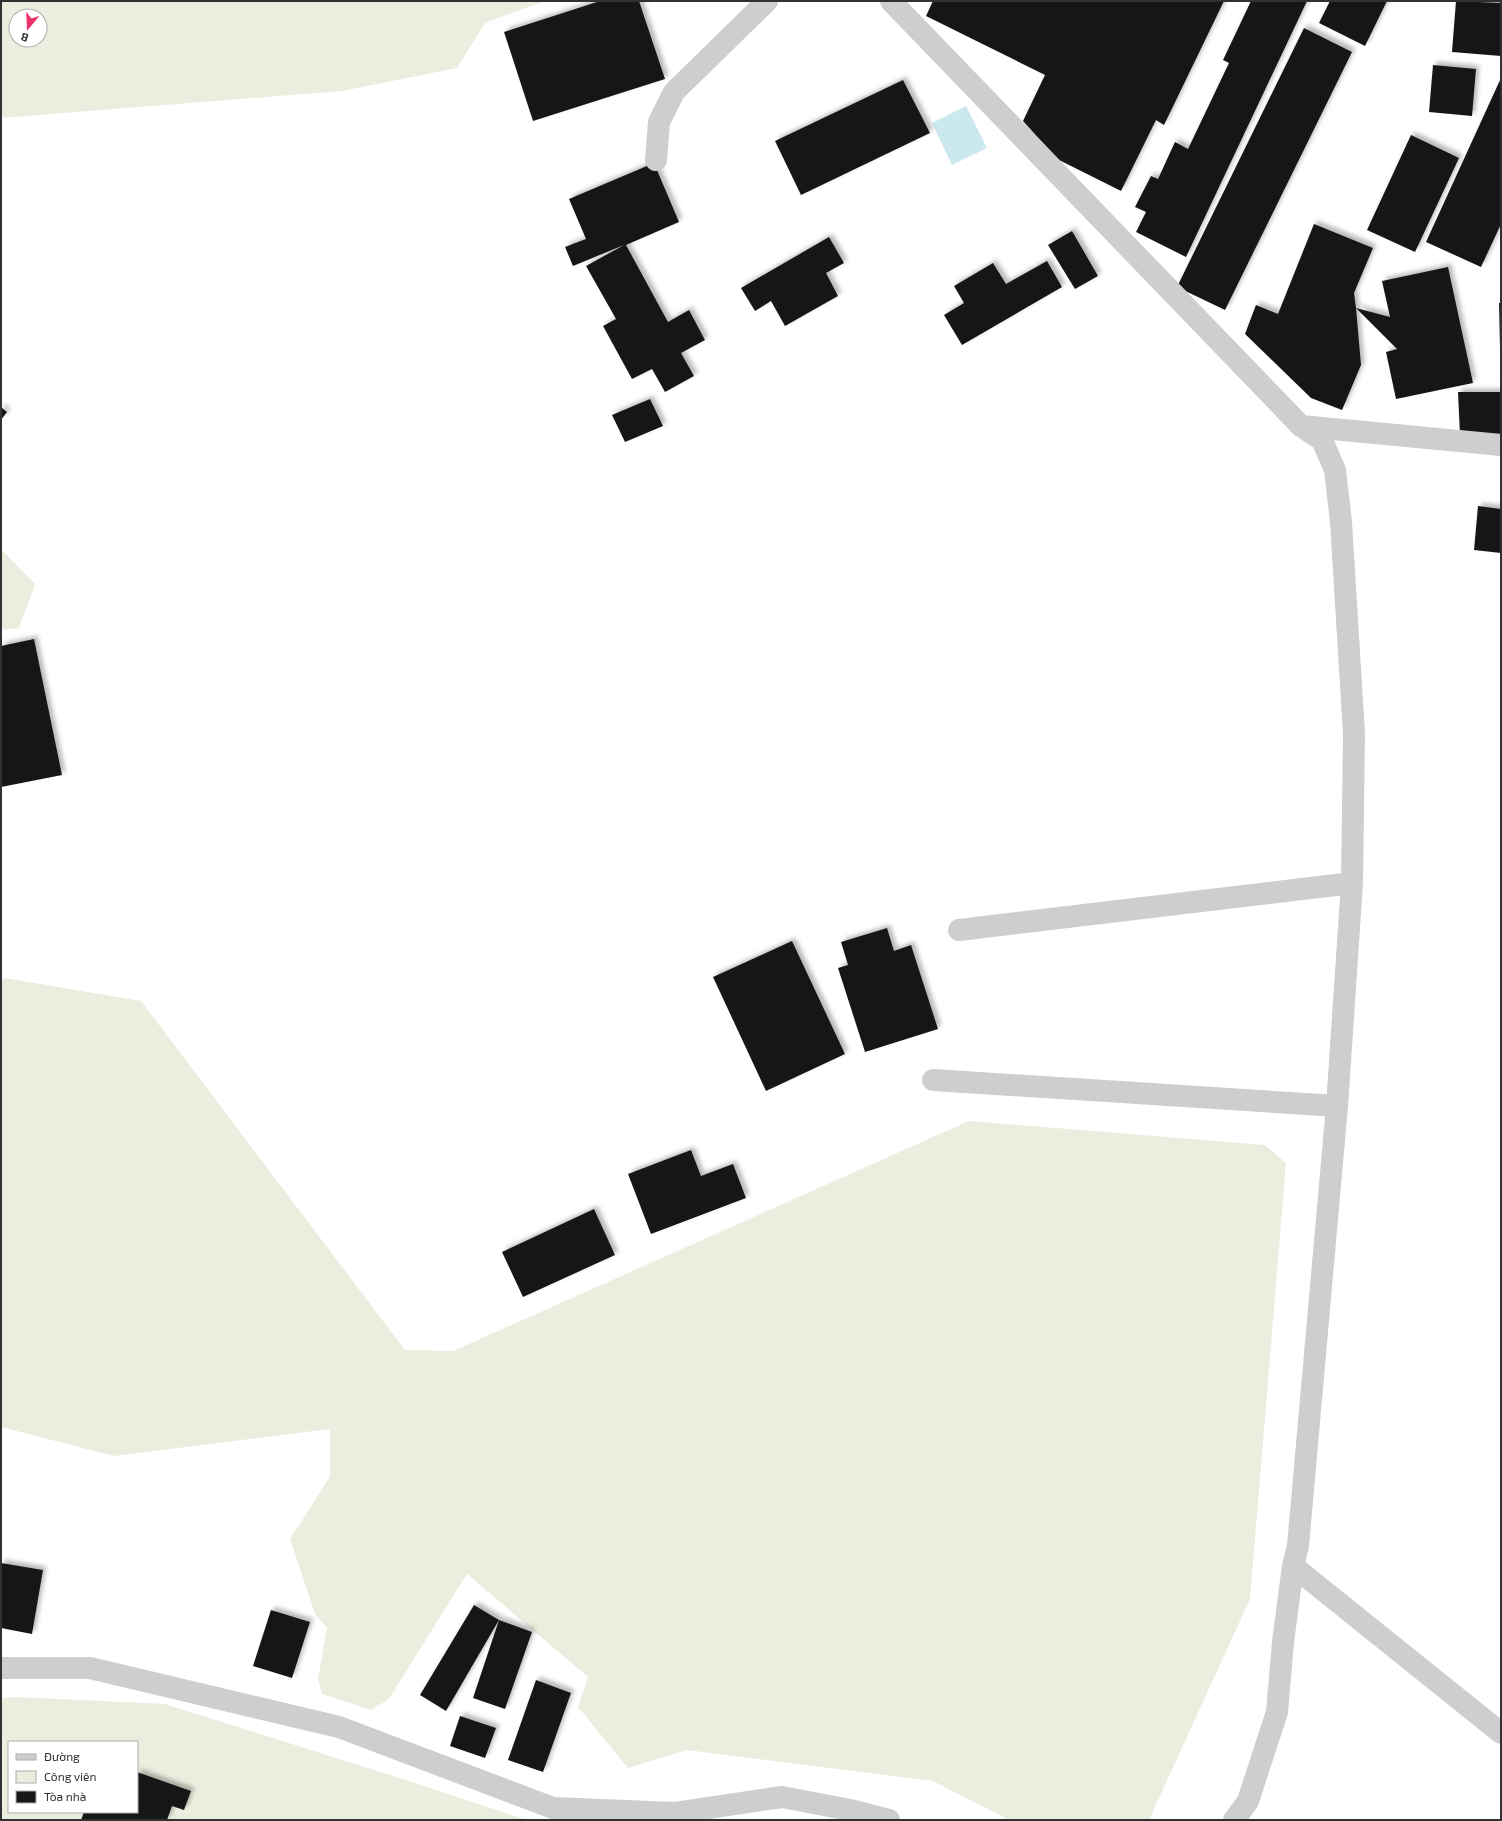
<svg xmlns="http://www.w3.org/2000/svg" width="1502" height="1821" font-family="'Exo 2',sans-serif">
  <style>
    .green { fill: #ebeedf; fill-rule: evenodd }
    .water { fill: #cbe8ee }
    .building { fill: #181818; filter: url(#shadow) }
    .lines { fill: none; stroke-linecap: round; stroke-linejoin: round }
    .minor { stroke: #cecece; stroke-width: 22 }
  </style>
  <defs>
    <filter id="shadow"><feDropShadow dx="3.5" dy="-3.5" stdDeviation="2" flood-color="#0004"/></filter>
  </defs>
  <rect width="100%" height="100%" fill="#fff"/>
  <path class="green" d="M1,1H545L485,23L457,68L342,91L1,118ZM16,16H40V40H16Z
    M1,549L35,584L19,628L1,630Z
    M5,978L141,1001L405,1350L453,1351L969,1121L1265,1145L1286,1163L1250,1599L1149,1820H1009L933,1781L687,1750L628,1768L578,1707L588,1677L467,1574L389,1699L371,1710L322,1694L318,1679L327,1628L315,1614L290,1539L330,1477V1429L114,1456L1,1427V979Z
    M18,1697L165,1704L412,1782L527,1820H1V1698ZM9,1742H137V1812H9Z"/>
  <path class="water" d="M966,106L987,148L952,165L932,123Z"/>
  <path class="building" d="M600,1H639L665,79L533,121L504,32Z
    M933,1H1224L1164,125L1156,120L1121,191L1057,159L1023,121L1045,75L926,16Z
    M1251,1H1307L1186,257L1136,232L1146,212L1135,207L1151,176L1158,179L1175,142L1188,149L1229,63L1223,60Z
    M1330,1H1387L1365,46L1319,23Z
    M1456,1L1501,3V56L1452,52Z
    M1304,28L1352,52L1225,310L1177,287Z
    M1433,65L1476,69L1472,116L1429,112Z
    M1501,78V224L1481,267L1426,242Z
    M903,80L930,133L801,195L775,141Z
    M1411,135L1459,158L1415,252L1367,230Z
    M654,163L679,222L626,245L668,322L689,310L705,340L681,353L694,376L665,392L652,369L632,379L603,326L616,319L586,266L624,245L573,266L565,247L586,239L569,199Z
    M1314,224L1373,248L1354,293L1356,308L1390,317L1382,281L1448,267L1473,383L1396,399L1386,352L1397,349L1356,308L1361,365L1342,410L1311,398L1245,334L1256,305L1278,314Z
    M1072,231L1098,276L1075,289L1048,245Z
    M829,237L844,263L826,273L838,296L785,326L771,301L755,311L741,288Z
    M1047,261L1062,287L962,345L944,315L964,303L954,286L993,263L1006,284Z
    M1499,303H1501V348H1500Z
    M1458,392H1501V434L1460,435Z
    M650,399L663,426L625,442L612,415Z
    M1,407L7,412L1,420Z
    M1478,506L1501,509V553L1474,550Z
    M34,639L62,775L1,787V646Z
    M887,928L894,951L911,945L938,1029L865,1052L838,968L848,965L841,942Z
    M792,941L845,1054L766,1091L713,977Z
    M691,1150L701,1176L733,1164L746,1198L651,1234L628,1174Z
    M594,1209L615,1255L523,1297L502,1252Z
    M1,1563L43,1570L32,1634L1,1628Z
    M474,1605L499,1620L446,1711L420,1695Z
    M271,1610L310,1622L292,1678L253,1666Z
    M499,1620L532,1632L505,1709L473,1698Z
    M536,1680L571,1693L543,1772L508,1760Z
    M460,1716L496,1728L485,1758L450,1746Z
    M137,1772L191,1791L184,1810L172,1806L167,1820H81L84,1812H137Z"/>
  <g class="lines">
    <path class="minor" d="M891,1L1301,426L1501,445
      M656,160L659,122L674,92L767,1
      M959,930L1352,883
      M933,1080L1337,1106
      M1293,1566L1501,1733
      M1,1668H90L339,1727L553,1808L675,1813L782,1797L850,1810L889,1820
      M1234,1820L1248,1801L1277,1712L1283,1642L1293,1566L1298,1546L1337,1106L1352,883L1354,734L1341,522L1335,470L1322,440L1301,426"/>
  </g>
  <rect width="1502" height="1821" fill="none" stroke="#313131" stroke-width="4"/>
  <rect x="8" y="1741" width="130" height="72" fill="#ffffff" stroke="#adadad"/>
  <rect x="16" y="1754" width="20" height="6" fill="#cecece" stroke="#adadad"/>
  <text x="44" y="1761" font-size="12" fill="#313131">Đường</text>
  <rect x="16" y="1771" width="20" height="12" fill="#ebeedf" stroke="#adadad"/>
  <text x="44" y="1781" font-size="12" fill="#313131">Công viên</text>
  <rect x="16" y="1791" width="20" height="12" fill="#181818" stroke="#adadad"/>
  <text x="44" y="1801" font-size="12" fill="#313131">Tòa nhà</text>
  <g transform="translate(28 28) rotate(199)"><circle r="19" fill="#ffffff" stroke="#adadad"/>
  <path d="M0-3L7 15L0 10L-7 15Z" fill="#eb3167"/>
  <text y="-6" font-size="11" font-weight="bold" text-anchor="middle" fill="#313131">B</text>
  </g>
</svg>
